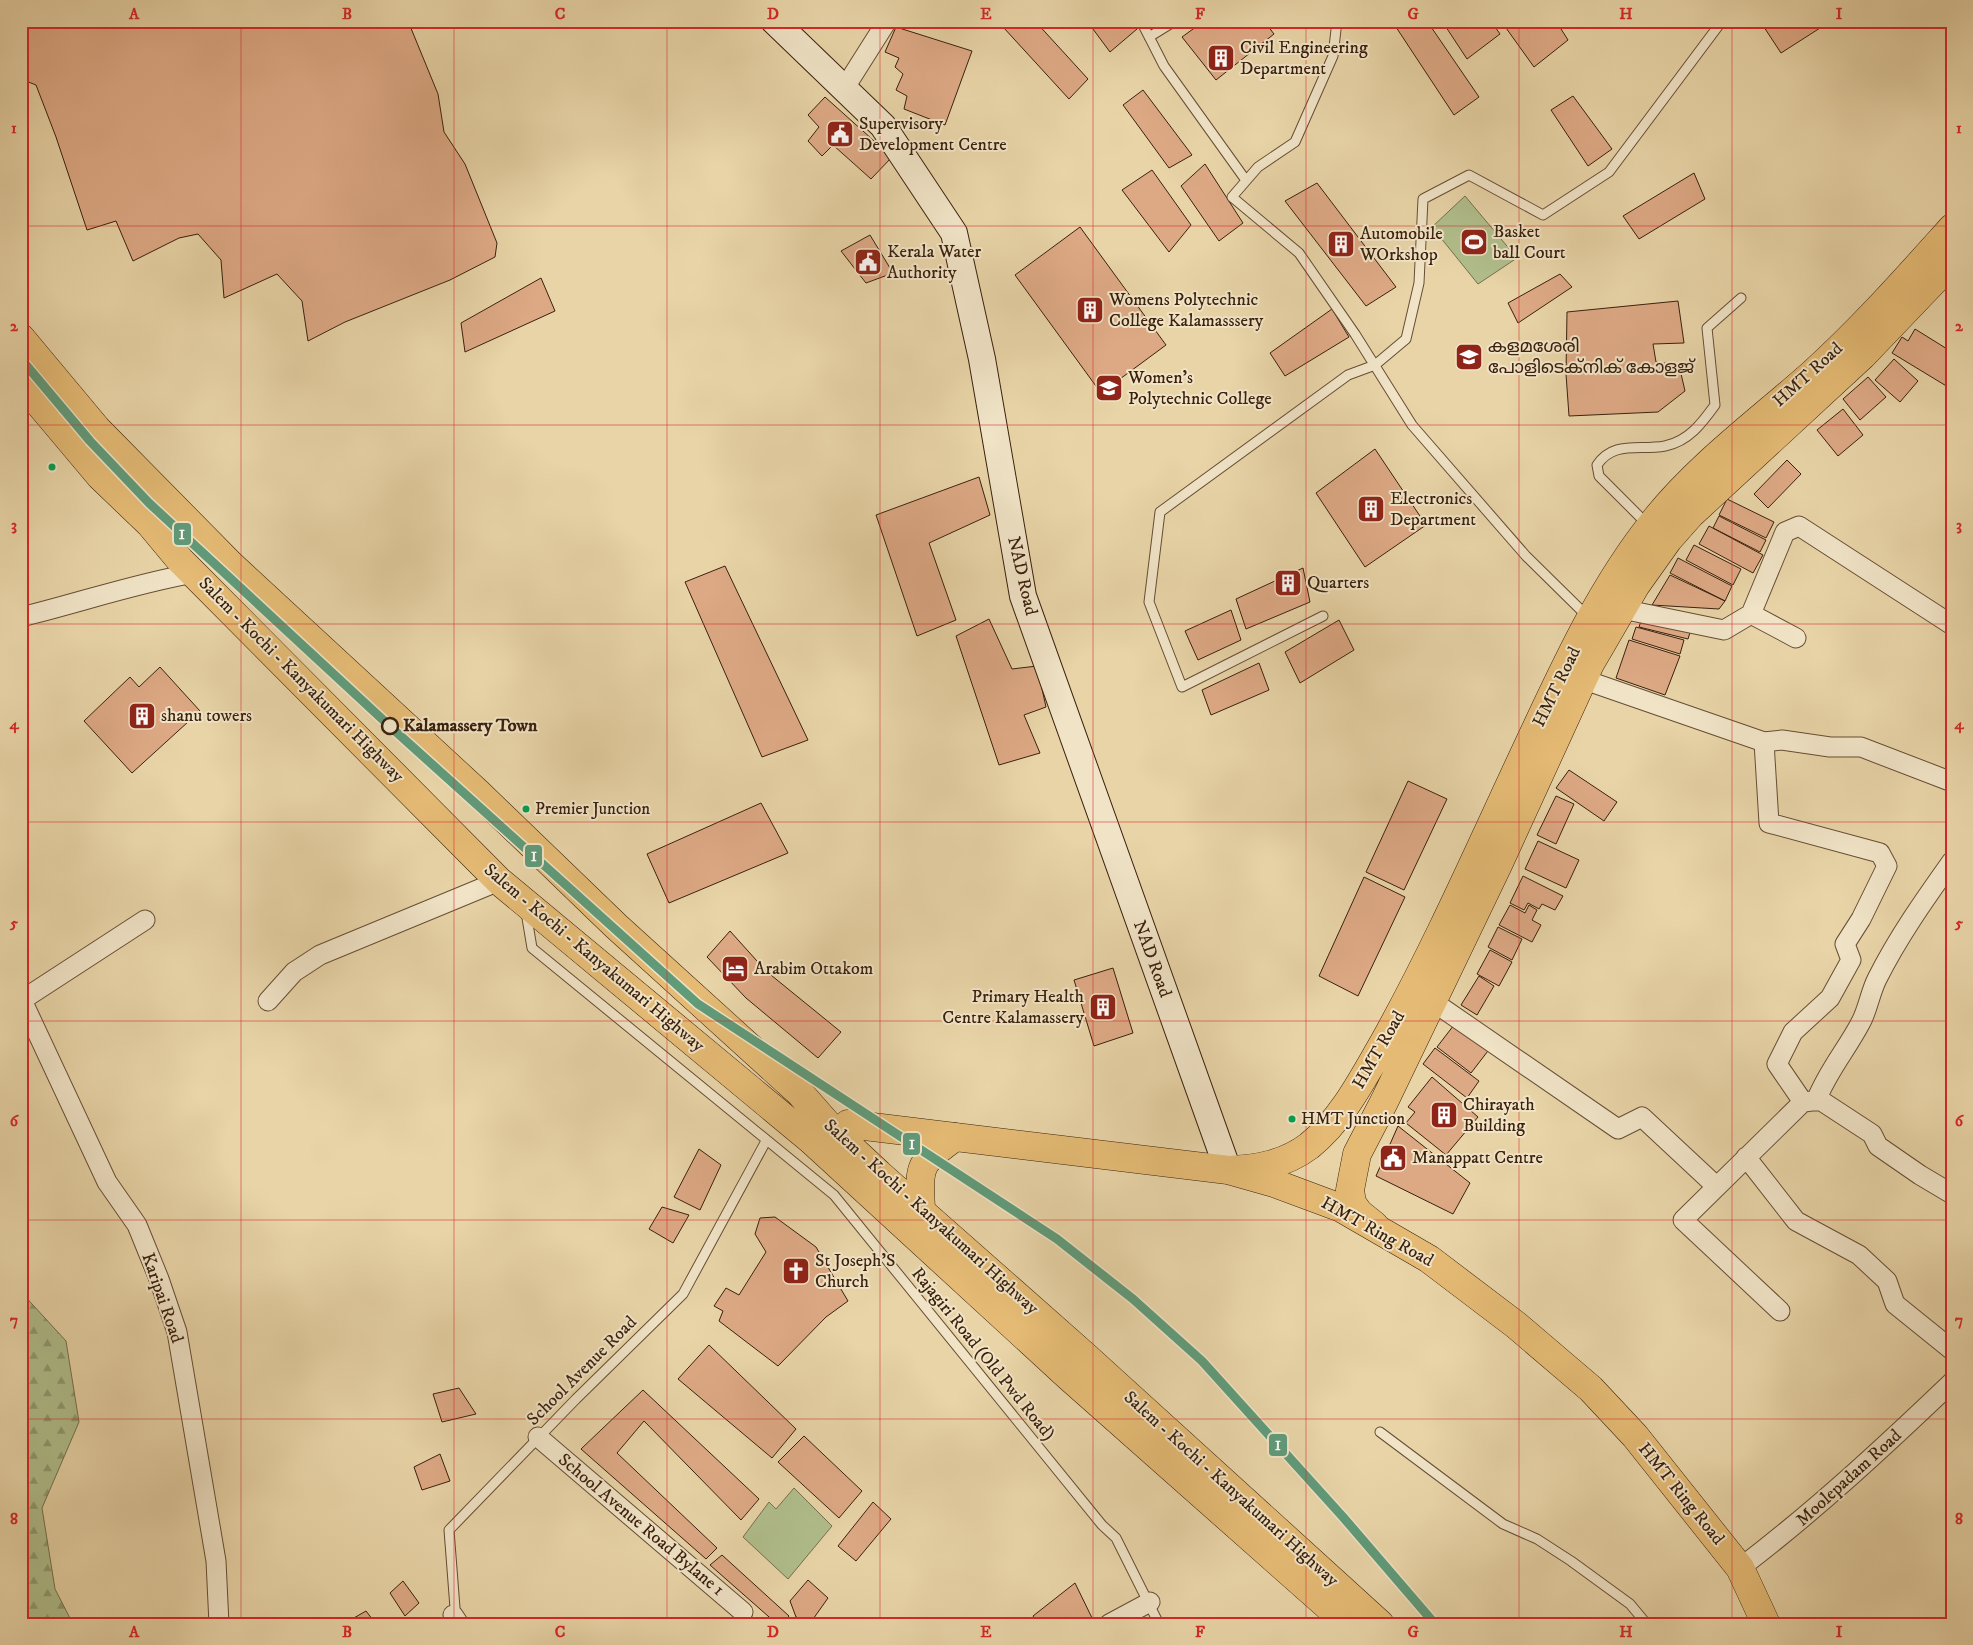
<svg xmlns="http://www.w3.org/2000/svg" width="1973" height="1645" font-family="'IM FELL DW Pica','Noto Sans Malayalam',serif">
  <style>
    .forest { fill: url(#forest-firs); stroke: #756f4c }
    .park { fill: #b0be8c; stroke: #756f4c }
    .building { fill: #dda985; stroke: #3a200d }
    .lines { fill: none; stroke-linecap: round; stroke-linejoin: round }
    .lane-casing { stroke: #664d34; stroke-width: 11 }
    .street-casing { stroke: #664d34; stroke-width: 21 }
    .secondary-casing { stroke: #3a200d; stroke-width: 28 }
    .primary-casing { stroke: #3a200d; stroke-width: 29 }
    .highway-casing { stroke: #3a200d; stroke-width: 29 }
    .lane { stroke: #f0e3c6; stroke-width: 9 }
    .street { stroke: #f0e3c6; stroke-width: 19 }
    .secondary { stroke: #f0e3c6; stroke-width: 26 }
    .primary { stroke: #e4ba74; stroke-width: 28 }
    .highway { stroke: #e4ba74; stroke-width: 28 }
    .metro-1-casing { stroke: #f0e3c6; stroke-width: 12 }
    .metro-1 { stroke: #609b7a; stroke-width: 9 }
    .grid { fill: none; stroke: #d62828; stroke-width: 1; stroke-opacity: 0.55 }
    .bus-dot { fill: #039f4e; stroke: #f0e3c6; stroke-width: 2 }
    .stop-dot { fill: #f0e3c6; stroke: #3a200d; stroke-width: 2.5 }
    .labels { text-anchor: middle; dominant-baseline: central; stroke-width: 4; stroke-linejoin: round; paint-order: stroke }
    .bus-label { font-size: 17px; fill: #3a200d; stroke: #f0e3c6; text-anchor: start }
    .poi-label { font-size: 18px; fill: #3a200d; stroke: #f0e3c6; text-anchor: start }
    .street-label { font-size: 18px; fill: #3a200d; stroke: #f0e3c6 }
    .stop-label { font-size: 18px; font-weight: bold; fill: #3a200d; stroke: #f0e3c6; text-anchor: start }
    .line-badge { stroke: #f0e3c6; stroke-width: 2 }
    .badge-label { font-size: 14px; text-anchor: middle; font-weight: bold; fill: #fff }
    .neatline { fill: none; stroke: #d62828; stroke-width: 2 }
    .grid-label { font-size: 16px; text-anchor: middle; font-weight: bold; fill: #d62828 }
  </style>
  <defs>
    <pattern id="forest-firs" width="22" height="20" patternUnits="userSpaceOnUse" patternTransform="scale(1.25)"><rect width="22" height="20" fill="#b0be8c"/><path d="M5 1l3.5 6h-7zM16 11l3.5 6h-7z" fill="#909a71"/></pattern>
  </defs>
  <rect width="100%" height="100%" fill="#e8d4a7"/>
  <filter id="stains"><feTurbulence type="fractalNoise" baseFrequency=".004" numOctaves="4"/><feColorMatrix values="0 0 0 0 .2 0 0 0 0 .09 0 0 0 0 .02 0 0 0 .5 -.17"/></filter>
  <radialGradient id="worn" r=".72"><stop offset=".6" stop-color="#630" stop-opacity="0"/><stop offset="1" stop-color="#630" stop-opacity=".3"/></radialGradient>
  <path class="forest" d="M21,1292L66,1341L79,1422L42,1508L55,1589L73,1624H21Z"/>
  <path class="park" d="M1465,196L1517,258L1478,284L1432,227Z
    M794,1488L832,1526L788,1579L743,1537L769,1502L776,1509Z"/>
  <path class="building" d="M21,21H408L438,94L444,132L465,164L497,243L495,257L450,280L345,322L308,341L302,301L277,274L224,298L221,260L198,234L179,238L133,261L116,221L87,230L56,137L36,85L21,79Z
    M857,21H874L870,29Z
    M1011,21H1035L1088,79L1069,99L1003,27Z
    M1087,21H1130L1137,29L1110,52Z
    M1204,21H1264L1274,34L1216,80L1182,37Z
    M1392,21H1427L1479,97L1454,115Z
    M1442,21H1491L1500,34L1467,59Z
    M1501,21H1556L1568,40L1534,67Z
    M1760,21H1831L1781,53Z
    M896,27L972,51L945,125L904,109L907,96L896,90L903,74L895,67L899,58L885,52Z
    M1143,90L1192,155L1169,168L1123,105Z
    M1573,96L1612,149L1588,166L1551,110Z
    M825,97L892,157L871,179L833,145L822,156L808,141L819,127L808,115Z
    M1205,164L1243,223L1219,241L1181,186Z
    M1152,170L1191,225L1169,252L1122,190Z
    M1694,173L1705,199L1639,239L1623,216Z
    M1317,183L1396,287L1366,306L1285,201Z
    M1080,227L1166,345L1101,393L1015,275Z
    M870,235L893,273L866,283L841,251Z
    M1560,274L1572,287L1518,323L1508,303Z
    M541,278L555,311L465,352L461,323Z
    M1678,301L1684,343L1653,344L1656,362L1679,365L1685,391L1658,412L1569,416L1566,374L1567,312Z
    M1332,309L1349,337L1285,376L1270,353Z
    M1915,329L1952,352V381L1948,387L1892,353L1902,337L1908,341Z
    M1894,359L1918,381L1900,402L1875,380Z
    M1868,377L1886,397L1860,420L1843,399Z
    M1843,409L1863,435L1838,456L1817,430Z
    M1375,449L1426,525L1365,567L1316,493Z
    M1787,460L1801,474L1768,508L1754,494Z
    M979,477L990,515L929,543L956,620L917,636L876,515Z
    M1727,499L1774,522L1766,538L1719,515Z
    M1719,516L1766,540L1760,552L1713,528Z
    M1709,526L1763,555L1753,573L1699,544Z
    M1694,545L1741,569L1733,585L1686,560Z
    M1678,558L1732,586L1725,601L1670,573Z
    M725,566L808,740L762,757L685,582Z
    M1303,568L1310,602L1246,629L1236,599Z
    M1670,575L1725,601L1719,609L1652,605Z
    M1231,610L1241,640L1198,660L1185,631Z
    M1643,615L1692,626L1688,639L1639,627Z
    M989,619L1012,669L1037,666L1046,707L1024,715L1040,753L999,765L956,636Z
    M1339,620L1354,650L1300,683L1285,652Z
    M1636,627L1684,640L1680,654L1632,639Z
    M1629,640L1680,656L1665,695L1616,678Z
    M1259,663L1269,690L1211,715L1202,690Z
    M160,667L200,711L132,773L84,721L130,677L139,687Z
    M1569,770L1617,802L1604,821L1556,788Z
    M1408,781L1447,799L1404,890L1366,872Z
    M1556,796L1574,804L1556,844L1537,835Z
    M761,803L788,853L669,903L647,854Z
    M1538,841L1579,860L1566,888L1525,869Z
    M1523,876L1563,896L1555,910L1542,904L1539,909L1528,903L1524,910L1510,903Z
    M1364,877L1405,897L1358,996L1319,976Z
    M1510,905L1525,913L1529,905L1537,910L1532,920L1541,925L1532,942L1499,925Z
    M1498,927L1522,939L1512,960L1488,947Z
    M730,931L766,971L841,1032L818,1058L746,998L707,957Z
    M1490,950L1512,962L1499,986L1477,974Z
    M1113,968L1133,1033L1094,1046L1074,980Z
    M1479,976L1494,986L1477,1015L1461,1005Z
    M1457,1021L1491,1047L1471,1073L1437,1047Z
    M1435,1048L1479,1081L1467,1098L1423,1064Z
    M1432,1077L1478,1117L1446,1155L1406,1123L1415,1112L1408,1107Z
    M1398,1126L1470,1183L1453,1214L1376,1176Z
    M699,1149L721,1165L700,1210L674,1197Z
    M662,1207L689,1215L673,1243L649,1229Z
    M775,1217L816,1247L848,1301L826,1317L778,1366L719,1321L723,1311L714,1306L726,1288L739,1295L766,1252L755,1234L760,1218Z
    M709,1345L796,1429L772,1458L678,1379Z
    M459,1388L476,1414L442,1422L433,1394Z
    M643,1390L759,1499L741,1520L644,1421L617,1453L717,1548L706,1559L581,1449Z
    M804,1436L862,1491L839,1518L778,1462Z
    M440,1454L450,1481L422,1490L414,1467Z
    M873,1502L891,1519L856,1561L838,1546Z
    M722,1555L789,1616L783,1624H777L710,1565Z
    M808,1580L828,1598L811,1622L796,1617L790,1601Z
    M403,1581L419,1603L405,1616L390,1593Z
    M1075,1583L1094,1622L1090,1624H1038L1033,1616Z
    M366,1611L376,1624H356L352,1619Z"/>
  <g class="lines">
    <g class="lane-casing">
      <path id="lane" d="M1141,21L1164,66L1245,179
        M1337,21L1333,56L1295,142L1258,167L1232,197L1299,253L1355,334L1412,425L1526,556L1587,616
        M1149,37L1175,21
        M1648,525L1599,476L1597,465C1614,440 1639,451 1665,446C1689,441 1702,423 1715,405L1707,328L1741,298
        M1323,616L1182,687L1149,602L1160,512L1348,375L1375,365L1406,339L1419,283L1423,199L1469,175L1543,215L1609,172L1722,21
        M526,912L532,948L834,1195L1102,1525L1116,1538L1159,1624
        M1380,1432L1503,1524L1537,1539L1571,1561L1630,1604L1645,1622L1644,1624
        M453,1616L455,1608L449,1530L576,1399L683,1294L766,1141"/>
    </g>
    <g class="street-casing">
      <path id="street" d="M844,89L887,21
        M1622,609L1724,630L1751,614L1785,532L1799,526L1952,625
        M1751,614L1796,638
        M21,617C79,603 136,583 195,573
        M1582,679L1764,742L1769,823L1880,853L1887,866L1861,919L1845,944L1851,960L1830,998L1793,1032L1777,1064L1803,1102L1683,1220L1780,1311
        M1764,742L1782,740L1830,747H1861L1952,782
        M21,998L107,1182L137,1225L159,1279L177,1332L216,1561L219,1624
        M22,1000L145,920
        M268,1001L294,972L320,955L499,881
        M1432,1001L1618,1129L1642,1117L1716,1186
        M1816,1101C1827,1072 1847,1049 1861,1022C1868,1009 1870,993 1877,979C1898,937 1925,899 1952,861
        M1804,1102L1820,1100L1872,1134L1878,1146L1920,1175L1952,1194
        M1746,1157L1796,1221L1859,1255L1887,1281L1895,1304L1952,1350
        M538,1437L743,1612
        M1740,1568C1815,1511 1884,1447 1952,1382
        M453,1615L459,1624
        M1109,1624L1150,1602"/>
    </g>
    <g class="secondary-casing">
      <path id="secondary" d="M774,21L883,126L954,233L982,359L1023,596L1228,1170"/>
    </g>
    <g class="primary-casing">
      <path id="primary" d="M1229,1170C1258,1169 1285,1164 1309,1146C1342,1120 1363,1078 1384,1042C1437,947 1480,848 1526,750C1563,671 1600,588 1655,520C1699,465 1759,421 1812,374C1862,329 1907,278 1952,228
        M921,1210C919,1165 918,1164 955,1137
        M1374,1225L1359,1213L1352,1203L1350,1190L1357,1154L1385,1100L1498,865L1590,664L1636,585L1668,540L1691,514L1863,355L1952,262"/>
    </g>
    <g class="highway-casing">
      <path id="highway" d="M21,338L97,429L231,565L478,793L616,926L800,1093L837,1135L879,1174L1084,1355L1380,1624
        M21,382L100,476L150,524L180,560L499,881L811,1140L1069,1377L1348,1624
        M837,1135L848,1124L1228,1170L1274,1183L1341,1208L1429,1259L1516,1325L1591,1389L1635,1436L1740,1568L1766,1624"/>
    </g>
    <use href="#lane" class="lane"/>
    <use href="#street" class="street"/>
    <use href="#secondary" class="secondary"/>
    <use href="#primary" class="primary"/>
    <use href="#highway" class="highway"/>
    <g class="metro-1-casing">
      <path id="metro-1" d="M21,359L90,441L149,503L394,730L698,1004L1057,1239L1133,1299L1202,1361L1343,1517L1435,1624"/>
    </g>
    <use href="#metro-1" class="metro-1"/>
  </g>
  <path class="grid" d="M241,21V1624M454,21V1624M667,21V1624M880,21V1624M1093,21V1624M1306,21V1624M1519,21V1624M1732,21V1624M21,226H1952M21,425H1952M21,624H1952M21,822H1952M21,1021H1952M21,1220H1952M21,1419H1952"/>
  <defs>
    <g id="building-square" transform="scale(1.4375)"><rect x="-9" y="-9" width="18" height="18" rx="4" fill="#8f2418" stroke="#f0e3c6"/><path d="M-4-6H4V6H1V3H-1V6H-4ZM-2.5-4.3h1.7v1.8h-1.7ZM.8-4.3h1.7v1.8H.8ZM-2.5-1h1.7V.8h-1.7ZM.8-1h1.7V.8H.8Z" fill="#fff"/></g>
    <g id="civic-square" transform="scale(1.4375)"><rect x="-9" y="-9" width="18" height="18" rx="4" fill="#8f2418" stroke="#f0e3c6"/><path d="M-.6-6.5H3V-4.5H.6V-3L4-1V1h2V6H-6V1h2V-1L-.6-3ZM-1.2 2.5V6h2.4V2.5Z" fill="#fff"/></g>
    <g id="stadium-square" transform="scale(1.4375)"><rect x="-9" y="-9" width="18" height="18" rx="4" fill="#8f2418" stroke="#f0e3c6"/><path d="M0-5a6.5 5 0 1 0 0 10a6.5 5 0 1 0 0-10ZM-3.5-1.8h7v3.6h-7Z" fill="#fff"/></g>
    <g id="university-square" transform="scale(1.4375)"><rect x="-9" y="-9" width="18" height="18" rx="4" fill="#8f2418" stroke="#f0e3c6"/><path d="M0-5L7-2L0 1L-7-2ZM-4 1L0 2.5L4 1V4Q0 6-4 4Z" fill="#fff"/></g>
    <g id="hotel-square" transform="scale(1.4375)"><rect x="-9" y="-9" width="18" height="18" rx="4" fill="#8f2418" stroke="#f0e3c6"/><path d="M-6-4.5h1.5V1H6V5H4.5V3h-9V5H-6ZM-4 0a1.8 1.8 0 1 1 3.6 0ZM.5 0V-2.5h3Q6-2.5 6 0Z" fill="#fff"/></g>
    <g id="church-square" transform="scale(1.4375)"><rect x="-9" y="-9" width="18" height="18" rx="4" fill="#8f2418" stroke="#f0e3c6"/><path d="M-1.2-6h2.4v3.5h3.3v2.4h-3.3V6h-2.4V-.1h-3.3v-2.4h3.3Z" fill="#fff"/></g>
  </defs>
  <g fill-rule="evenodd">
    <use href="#building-square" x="1221" y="58"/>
    <use href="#civic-square" x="840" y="134"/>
    <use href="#stadium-square" x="1474" y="242"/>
    <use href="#building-square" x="1341" y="244"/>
    <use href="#civic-square" x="868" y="262"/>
    <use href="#building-square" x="1090" y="310"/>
    <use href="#university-square" x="1469" y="357"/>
    <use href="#university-square" x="1109" y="388"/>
    <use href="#building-square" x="1371" y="509"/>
    <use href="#building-square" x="1288" y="583"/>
    <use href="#building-square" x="142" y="716"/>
    <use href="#hotel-square" x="735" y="969"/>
    <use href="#building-square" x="1103" y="1007"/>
    <use href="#building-square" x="1444" y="1115"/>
    <use href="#civic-square" x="1393" y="1158"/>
    <use href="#church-square" x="796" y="1271"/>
  </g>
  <g class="bus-dot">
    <circle cx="52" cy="467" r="4.5"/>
    <circle cx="526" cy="809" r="4.5"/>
    <circle cx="1292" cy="1119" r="4.5"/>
  </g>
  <circle class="stop-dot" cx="390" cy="726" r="8"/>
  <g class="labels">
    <g class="bus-label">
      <text x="535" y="809">Premier Junction</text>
      <text x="1301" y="1119">HMT Junction</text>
    </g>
    <g class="poi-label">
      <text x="1240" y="48">Civil Engineering<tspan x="1240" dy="21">Department</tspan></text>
      <text x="859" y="124">Supervisory<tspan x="859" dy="21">Development Centre</tspan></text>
      <text x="1493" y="232">Basket<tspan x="1493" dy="21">ball Court</tspan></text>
      <text x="1360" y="234">Automobile<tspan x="1360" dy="21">WOrkshop</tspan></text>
      <text x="887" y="252">Kerala Water<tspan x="887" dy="21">Authority</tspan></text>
      <text x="1109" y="300">Womens Polytechnic<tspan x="1109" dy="21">College Kalamasssery</tspan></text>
      <text x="1488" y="347">കളമശേരി<tspan x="1488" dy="21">പോളിടെക്നിക് കോളജ്</tspan></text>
      <text x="1128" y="378">Women's<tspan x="1128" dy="21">Polytechnic College</tspan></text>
      <text x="1390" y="499">Electronics<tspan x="1390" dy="21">Department</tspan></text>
      <text x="1307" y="583">Quarters</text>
      <text x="161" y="716">shanu towers</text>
      <text x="754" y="969">Arabim Ottakom</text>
      <text x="1084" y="997" text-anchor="end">Primary Health<tspan x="1084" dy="21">Centre Kalamassery</tspan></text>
      <text x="1463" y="1105">Chirayath<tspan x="1463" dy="21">Building</tspan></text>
      <text x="1412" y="1158">Manappatt Centre</text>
      <text x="815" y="1261">St Joseph'S<tspan x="815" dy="21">Church</tspan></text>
    </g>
    <g class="street-label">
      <text transform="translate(1808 375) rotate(-42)">HMT Road</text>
      <text transform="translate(1022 576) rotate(77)">NAD Road</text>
      <text transform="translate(301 680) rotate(45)">Salem - Kochi - Kanyakumari Highway</text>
      <text transform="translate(1557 687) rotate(-64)">HMT Road</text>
      <text transform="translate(594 958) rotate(40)">Salem - Kochi - Kanyakumari Highway</text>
      <text transform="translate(1152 959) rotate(70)">NAD Road</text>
      <text transform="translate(1379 1050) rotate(-60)">HMT Road</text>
      <text transform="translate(931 1217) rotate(42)">Salem - Kochi - Kanyakumari Highway</text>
      <text transform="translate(1377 1232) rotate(29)">HMT Ring Road</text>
      <text transform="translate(162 1298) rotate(71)">Karipai Road</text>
      <text transform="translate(983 1354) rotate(51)">Rajagiri Road (Old Pwd Road)</text>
      <text transform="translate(582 1371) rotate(-45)">School Avenue Road</text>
      <text transform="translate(1849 1478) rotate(-42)">Moolepadam Road</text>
      <text transform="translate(1231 1489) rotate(42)">Salem - Kochi - Kanyakumari Highway</text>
      <text transform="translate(1681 1494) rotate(51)">HMT Ring Road</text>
      <text transform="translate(641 1525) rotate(40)">School Avenue Road Bylane 1</text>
    </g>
    <g class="stop-label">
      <text x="403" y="726">Kalamassery Town</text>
    </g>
  </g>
  <g class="line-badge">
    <rect x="173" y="522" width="19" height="24" rx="5" fill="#609b7a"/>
    <rect x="524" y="844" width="19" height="24" rx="5" fill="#609b7a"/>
    <rect x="902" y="1132" width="19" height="24" rx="5" fill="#609b7a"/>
    <rect x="1268" y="1433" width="20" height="24" rx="5" fill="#609b7a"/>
  </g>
  <g class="badge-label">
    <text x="182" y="539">I</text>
    <text x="534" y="861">I</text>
    <text x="912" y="1149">I</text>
    <text x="1278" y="1450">I</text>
  </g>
  <rect width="1973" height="1645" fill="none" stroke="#e8d4a7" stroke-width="55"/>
  <rect x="28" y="28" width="1918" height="1590" class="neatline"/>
  <g class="grid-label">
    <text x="134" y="19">A</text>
    <text x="347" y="19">B</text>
    <text x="560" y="19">C</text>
    <text x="773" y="19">D</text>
    <text x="986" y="19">E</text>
    <text x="1200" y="19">F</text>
    <text x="1413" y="19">G</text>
    <text x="1626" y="19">H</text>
    <text x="1839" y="19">I</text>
    <text x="14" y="133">1</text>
    <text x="1959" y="133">1</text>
    <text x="14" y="331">2</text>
    <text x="1959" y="331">2</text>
    <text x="14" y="530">3</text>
    <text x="1959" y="530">3</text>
    <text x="14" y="729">4</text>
    <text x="1959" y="729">4</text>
    <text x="14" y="928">5</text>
    <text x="1959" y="928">5</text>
    <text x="14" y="1126">6</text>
    <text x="1959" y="1126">6</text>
    <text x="14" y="1325">7</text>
    <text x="1959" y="1325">7</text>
    <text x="14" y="1524">8</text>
    <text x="1959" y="1524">8</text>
    <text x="134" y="1637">A</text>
    <text x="347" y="1637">B</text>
    <text x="560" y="1637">C</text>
    <text x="773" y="1637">D</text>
    <text x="986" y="1637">E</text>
    <text x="1200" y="1637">F</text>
    <text x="1413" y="1637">G</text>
    <text x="1626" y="1637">H</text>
    <text x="1839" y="1637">I</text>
  </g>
  <rect width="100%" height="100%" filter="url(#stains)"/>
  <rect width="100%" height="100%" fill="url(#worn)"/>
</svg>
